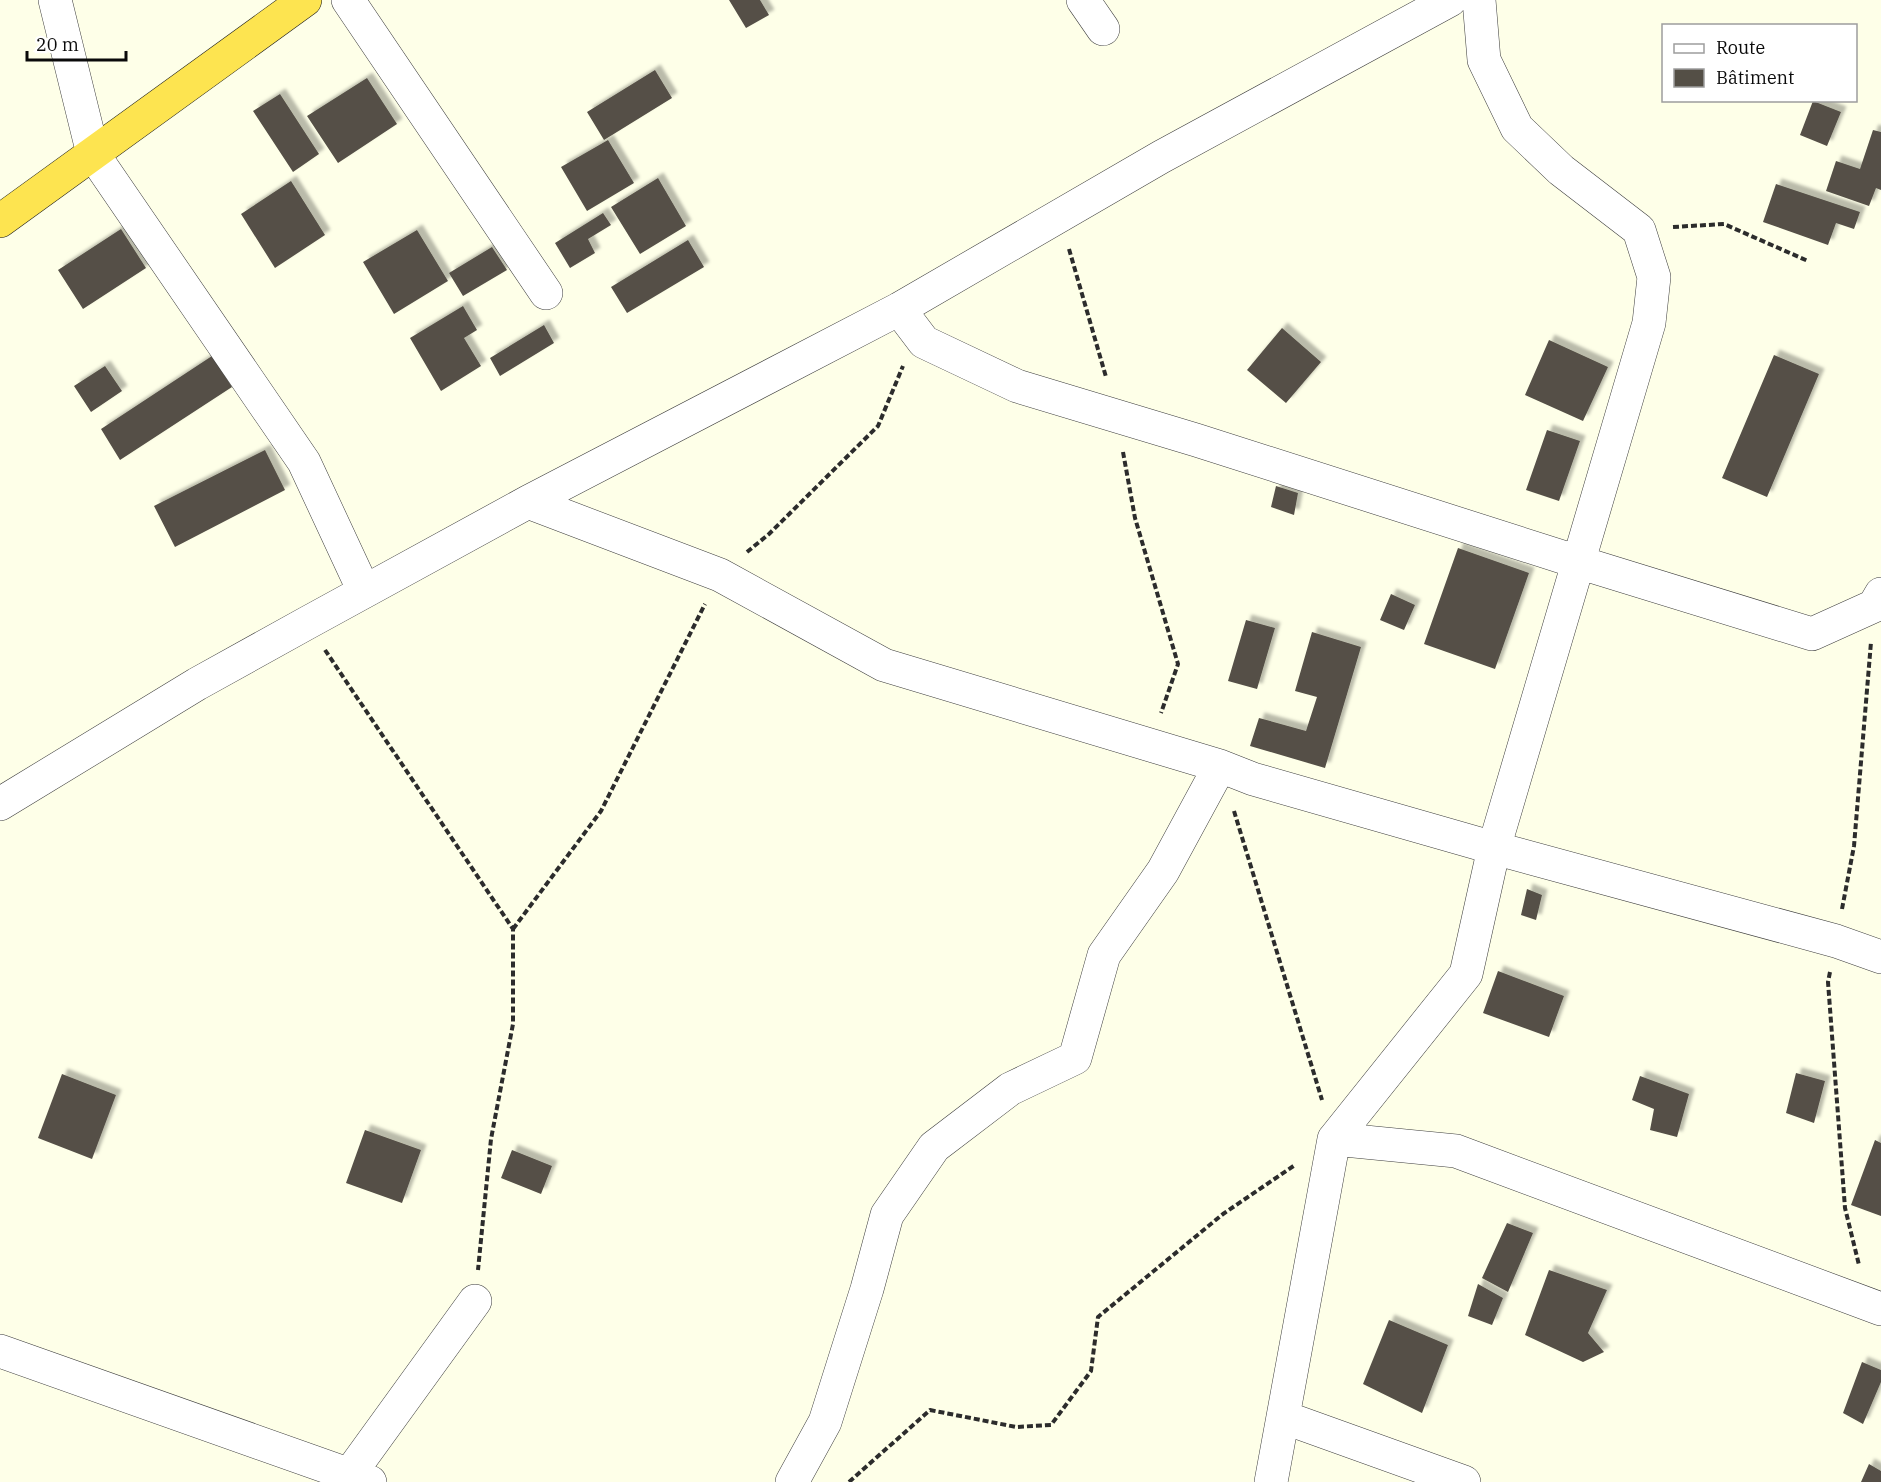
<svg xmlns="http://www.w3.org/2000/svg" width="1881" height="1482" font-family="'IBM Plex Serif',serif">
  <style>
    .building { fill: #544f46; filter: url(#shadow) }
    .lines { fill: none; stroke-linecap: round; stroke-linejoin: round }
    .minor-casing { stroke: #3d3d3d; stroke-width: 34 }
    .trunk-casing { stroke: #1b1b1b; stroke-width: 34 }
    .path { stroke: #2c2c2c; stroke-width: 4; stroke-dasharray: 6 3; stroke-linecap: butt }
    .minor { stroke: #fff; stroke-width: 33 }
    .trunk { stroke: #fde450; stroke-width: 33 }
  </style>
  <defs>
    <filter id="shadow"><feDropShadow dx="5.5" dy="-5.5" stdDeviation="1.5" flood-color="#0004"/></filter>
  </defs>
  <rect width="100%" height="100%" fill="#feffe8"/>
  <path class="building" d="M729,0H760L769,15L746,28Z
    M655,70L672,98L604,140L587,112Z
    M367,78L397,124L338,163L307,116Z
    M280,94L319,154L293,172L253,111Z
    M1813,101L1841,112L1827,146L1800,135Z
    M1873,130L1881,132V190L1876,188L1869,206L1826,191L1836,161L1860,169Z
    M608,140L634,183L587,211L561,167Z
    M658,178L686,226L640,254L611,207Z
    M291,181L325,235L275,268L241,214Z
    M1776,184L1860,212L1854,229L1836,223L1828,245L1763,222Z
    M603,213L611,225L588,239L595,253L570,268L555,243Z
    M121,229L146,268L83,309L58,270Z
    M417,230L448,281L394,314L363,262Z
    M688,240L704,267L627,313L611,287Z
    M492,247L507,270L463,296L449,273Z
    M463,306L477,330L464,338L481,366L441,391L410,338Z
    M544,325L554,343L500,376L490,358Z
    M1282,328L1321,362L1286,403L1247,370Z
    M1549,340L1608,367L1583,421L1525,395Z
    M1774,355L1819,374L1767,497L1722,478Z
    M212,356L232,387L120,460L101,429Z
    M105,366L122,391L91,412L74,386Z
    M1547,430L1580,441L1559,501L1526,490Z
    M265,450L285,490L175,547L154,506Z
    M1276,486L1298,493L1294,515L1271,507Z
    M1458,548L1529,573L1495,669L1424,644Z
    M1391,594L1415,605L1404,630L1380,620Z
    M1246,620L1275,628L1257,689L1228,681Z
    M1312,632L1361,647L1325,768L1250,746L1259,718L1306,731L1317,697L1295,691Z
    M1527,889L1542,895L1536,920L1521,915Z
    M1498,971L1564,996L1549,1037L1483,1013Z
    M1796,1073L1825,1081L1814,1123L1786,1113Z
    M62,1074L116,1095L92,1159L38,1138Z
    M1640,1076L1689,1094L1677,1137L1650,1130L1654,1109L1632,1100Z
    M365,1130L421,1150L402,1203L346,1183Z
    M1875,1140L1881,1143V1216L1851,1205Z
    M512,1150L552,1166L541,1194L501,1178Z
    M1507,1223L1533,1233L1508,1292L1482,1278Z
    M1549,1270L1607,1290L1588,1333L1604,1352L1583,1362L1525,1335Z
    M1478,1284L1503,1298L1492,1325L1468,1316Z
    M1389,1320L1448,1345L1422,1413L1363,1384Z
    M1862,1362L1881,1370V1382L1863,1424L1843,1413Z
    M1869,1464L1881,1471V1482H1861Z"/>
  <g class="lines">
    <g class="minor-casing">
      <path id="minor" d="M55,0L93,154L304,462L364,591
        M348,0L546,293
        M1083,0L1103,29
        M899,309L924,342L1017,386L1196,440L1578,562L1812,634L1874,606L1881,594
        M528,502L720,575L884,665L1220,766L1253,779L1494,848L1836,941L1881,957
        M0,804L197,684L307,623L528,502L899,309L1161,157L1450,0
        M1334,1139L1456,1151L1881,1309
        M0,1351L370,1482
        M1283,1417L1464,1482
        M346,1482L349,1475L475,1301
        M792,1482L825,1422L867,1289L887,1215L934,1147L1010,1089L1075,1058L1104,955L1163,871L1220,766
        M1271,1482L1334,1139L1466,974L1494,848L1649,323L1654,277L1639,230L1561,170L1517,128L1484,60L1479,0"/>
    </g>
    <g class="trunk-casing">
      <path id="trunk" d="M0,221L305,0"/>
    </g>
    <path class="path" d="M1673,227L1724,224L1808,261
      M1069,249L1106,377
      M1123,452L1135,518L1178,664L1161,713
      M747,552L769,534L878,426L903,366
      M325,650L513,929V1024L491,1139L478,1270
      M1234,811L1322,1100
      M1842,909L1854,846L1871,642
      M513,929L601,811L705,604
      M1830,972L1828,982L1845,1208L1859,1265
      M849,1482L930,1410L1016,1427L1051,1425L1091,1371L1098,1317L1223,1214L1295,1165"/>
    <use href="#minor" class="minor"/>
    <use href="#trunk" class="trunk"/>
  </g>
  <rect x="1662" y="24" width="195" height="78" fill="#ffffff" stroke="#9d9d9d" stroke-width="1.5"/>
  <rect x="1674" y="44" width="30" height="9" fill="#ffffff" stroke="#9d9d9d" stroke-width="1.5"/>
  <text x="1716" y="54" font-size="18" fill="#0a0a0a">Route</text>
  <rect x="1674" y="69" width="30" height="18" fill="#544f46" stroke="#9d9d9d" stroke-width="1.5"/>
  <text x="1716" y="84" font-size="18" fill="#0a0a0a">Bâtiment</text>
  <path d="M27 51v9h99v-9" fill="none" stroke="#0a0a0a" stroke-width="3"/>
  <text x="36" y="51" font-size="18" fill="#0a0a0a" stroke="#ffffff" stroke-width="4.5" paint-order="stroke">20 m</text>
</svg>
